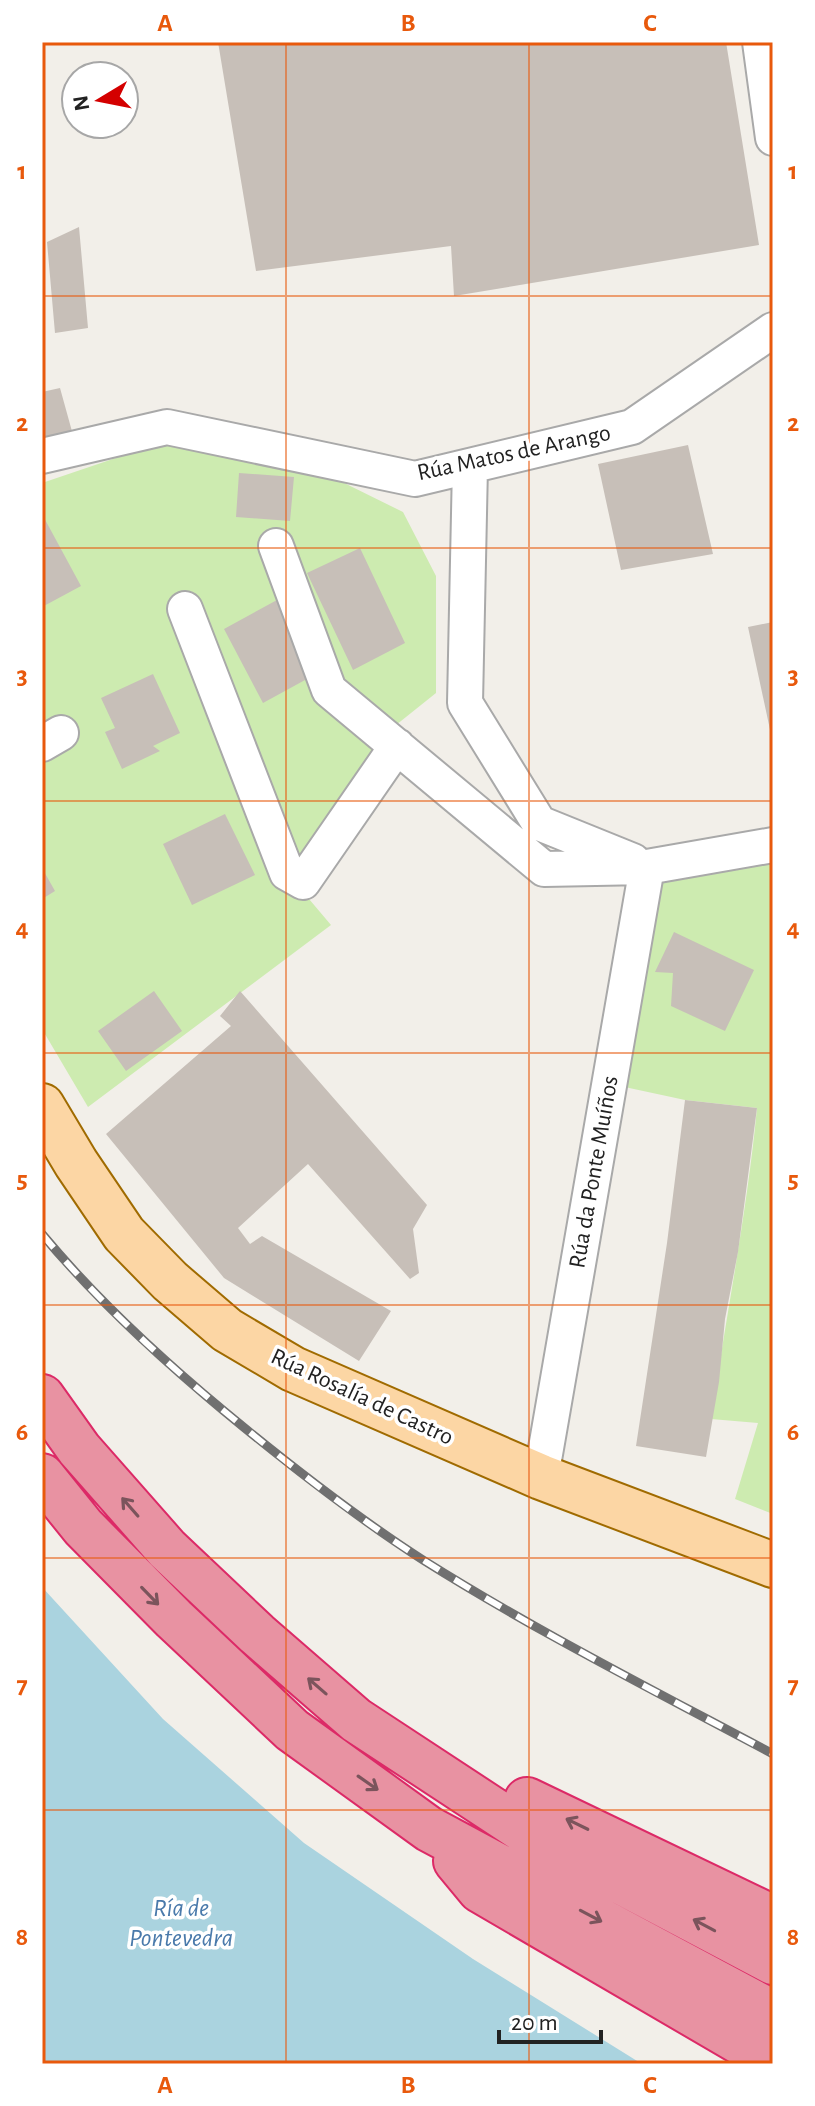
<svg xmlns="http://www.w3.org/2000/svg" width="815" height="2106" font-family="'Alegreya Sans',sans-serif">
  <style>
    .grass { fill: #cdebb0 }
    .water { fill: #aad3df }
    .building { fill: #c7bfb8 }
    .lines { fill: none; stroke-linecap: round; stroke-linejoin: round }
    .minor-casing { stroke: #a9a9a9; stroke-width: 38 }
    .major-casing { stroke: #a06b00; stroke-width: 48 }
    .highway-casing { stroke: #dc2a67; stroke-width: 48 }
    .minor { stroke: #fff; stroke-width: 34 }
    .major { stroke: #fcd6a4; stroke-width: 44 }
    .highway { stroke: #e892a2; stroke-width: 44 }
    .rail-casing { stroke: #707070; stroke-width: 9 }
    .rail { stroke: #fff; stroke-width: 6; stroke-dasharray: 18; stroke-linecap: butt }
    .oneway { stroke: #7b545c }
    .grid { fill: none; stroke: #e8590c; stroke-width: 2; stroke-opacity: 0.55 }
    .labels { text-anchor: middle; dominant-baseline: central; stroke-width: 7; stroke-linejoin: round; paint-order: stroke }
    .street-label { font-size: 24px; fill: #222; stroke: #fff }
    .water-label { font-size: 26px; font-style: italic; fill: #4a7aab; stroke: #fff }
    .neatline { fill: none; stroke: #e8590c; stroke-width: 3 }
    .grid-label { font-size: 26px; text-anchor: middle; font-weight: bold; fill: #e8590c }
  </style>
  <rect width="100%" height="100%" fill="#f2efe9"/>
  <path class="grass" d="M163,442L330,476L403,512L436,576V693L396,725L343,687L279,530L263,532L322,694L385,746L302,869L287,873L331,925L88,1107L42,1029V483Z
    M773,857V1514L735,1499L758,1423L711,1419C726,1316 747,1213 757,1108L685,1100L620,1086L656,874Z"/>
  <path class="water" d="M42,1587L163,1719L304,1843L473,1959L642,2064H42Z"/>
  <path class="building" d="M218,42H726L759,245L454,296L451,246L256,271Z
    M79,227L88,328L55,333L47,242Z
    M60,388L73,435L42,442V392Z
    M688,445L713,554L621,570L598,464Z
    M239,473L294,477L290,521L236,517Z
    M42,514L81,586L42,607Z
    M360,548L405,643L353,670L307,573Z
    M277,600L316,674L263,703L224,629Z
    M773,622V738L772,739L748,627Z
    M153,674L180,733L153,746L160,751L122,769L105,732L115,728L101,698Z
    M225,814L255,875L192,905L163,844Z
    M42,868L55,891L42,899Z
    M674,932L754,970L725,1031L671,1006L673,973L655,972Z
    M154,991L182,1031L126,1071L98,1031Z
    M240,991L427,1205L413,1229L419,1273L410,1279L308,1164L238,1228L250,1244L262,1236L391,1311L359,1361L224,1278L106,1134L231,1026L220,1016Z
    M685,1100L757,1108L738,1252L725,1319L719,1382L706,1457L636,1446L667,1243Z"/>
  <g class="lines">
    <g class="minor-casing">
      <path id="minor" d="M760,42L773,138
        M42,456L167,427L415,479L632,427L773,330
        M470,466L465,703L539,823L633,861
        M276,546L329,690L544,869L647,867
        M185,609L287,873L303,882L397,746
        M42,744L61,733
        M541,1477L647,867L773,845"/>
    </g>
    <g class="major-casing">
      <path id="major" d="M42,1106L76,1163L124,1234L170,1281L227,1330L293,1369L541,1477L773,1565"/>
    </g>
    <g class="highway-casing">
      <path id="highway" d="M42,1397L79,1449L167,1549L257,1634L356,1720L525,1831L773,1962
        M42,1476L83,1527L174,1619L292,1730L429,1829L773,2013
        M527,1800L773,1918
        M456,1861L480,1890L773,2061"/>
    </g>
    <use href="#minor" class="minor"/>
    <use href="#major" class="major"/>
    <use href="#highway" class="highway"/>
    <g class="rail-casing">
      <path id="rail" d="M42,1234C96,1299 159,1357 224,1411C288,1464 353,1515 423,1560C536,1631 655,1691 773,1754"/>
    </g>
    <use href="#rail" class="rail"/>
  </g>
  <defs><path id="oneway-shaft" d="M-6 0H5M1.5-3L5.5 0L1.5 3" fill="none" stroke-width="1.6" stroke-linecap="round" stroke-linejoin="round" transform="scale(2)"/></defs>
  <g class="oneway">
    <use href="#oneway-shaft" transform="translate(130 1507) rotate(-131)"/>
    <use href="#oneway-shaft" transform="translate(150 1596) rotate(46)"/>
    <use href="#oneway-shaft" transform="translate(317 1686) rotate(-139)"/>
    <use href="#oneway-shaft" transform="translate(368 1783) rotate(35)"/>
    <use href="#oneway-shaft" transform="translate(577 1824) rotate(-154)"/>
    <use href="#oneway-shaft" transform="translate(591 1916) rotate(28)"/>
    <use href="#oneway-shaft" transform="translate(704 1925) rotate(-152)"/>
  </g>
  <path class="grid" d="M286,42V2064M529,42V2064M42,296H773M42,548H773M42,801H773M42,1053H773M42,1305H773M42,1558H773M42,1810H773"/>
  <g class="labels">
    <g class="street-label">
      <text transform="translate(514 453) rotate(-12)">Rúa Matos de Arango</text>
      <text transform="translate(594 1172) rotate(-80)">Rúa da Ponte Muíños</text>
      <text transform="translate(362 1397) rotate(25)">Rúa Rosalía de Castro</text>
    </g>
    <g class="water-label">
      <text x="181" y="1908">Ría de<tspan x="181" dy="30">Pontevedra</tspan></text>
    </g>
  </g>
  <rect width="815" height="2106" fill="none" stroke="#ffffff" stroke-width="88"/>
  <g transform="translate(100 100) rotate(260)"><circle r="38" fill="#ffffff" stroke="#a7a7a7" stroke-width="2"/>
  <path d="M0-6L14 30L0 20L-14 30Z" fill="#d40000"/>
  <text y="-12" font-size="22" font-weight="bold" text-anchor="middle" fill="#222222">N</text>
  </g>
  <path d="M499 2030v12h102v-12" fill="none" stroke="#222222" stroke-width="4"/>
  <text x="511" y="2030" font-size="24" fill="#222222" stroke="#ffffff" stroke-width="6" paint-order="stroke">20 m</text>
  <rect x="44" y="44" width="727" height="2018" class="neatline"/>
  <g class="grid-label">
    <text x="165" y="31">A</text>
    <text x="408" y="31">B</text>
    <text x="650" y="31">C</text>
    <text x="22" y="179">1</text>
    <text x="793" y="179">1</text>
    <text x="22" y="431">2</text>
    <text x="793" y="431">2</text>
    <text x="22" y="684">3</text>
    <text x="793" y="684">3</text>
    <text x="22" y="936">4</text>
    <text x="793" y="936">4</text>
    <text x="22" y="1188">5</text>
    <text x="793" y="1188">5</text>
    <text x="22" y="1440">6</text>
    <text x="793" y="1440">6</text>
    <text x="22" y="1693">7</text>
    <text x="793" y="1693">7</text>
    <text x="22" y="1945">8</text>
    <text x="793" y="1945">8</text>
    <text x="165" y="2093">A</text>
    <text x="408" y="2093">B</text>
    <text x="650" y="2093">C</text>
  </g>
</svg>
